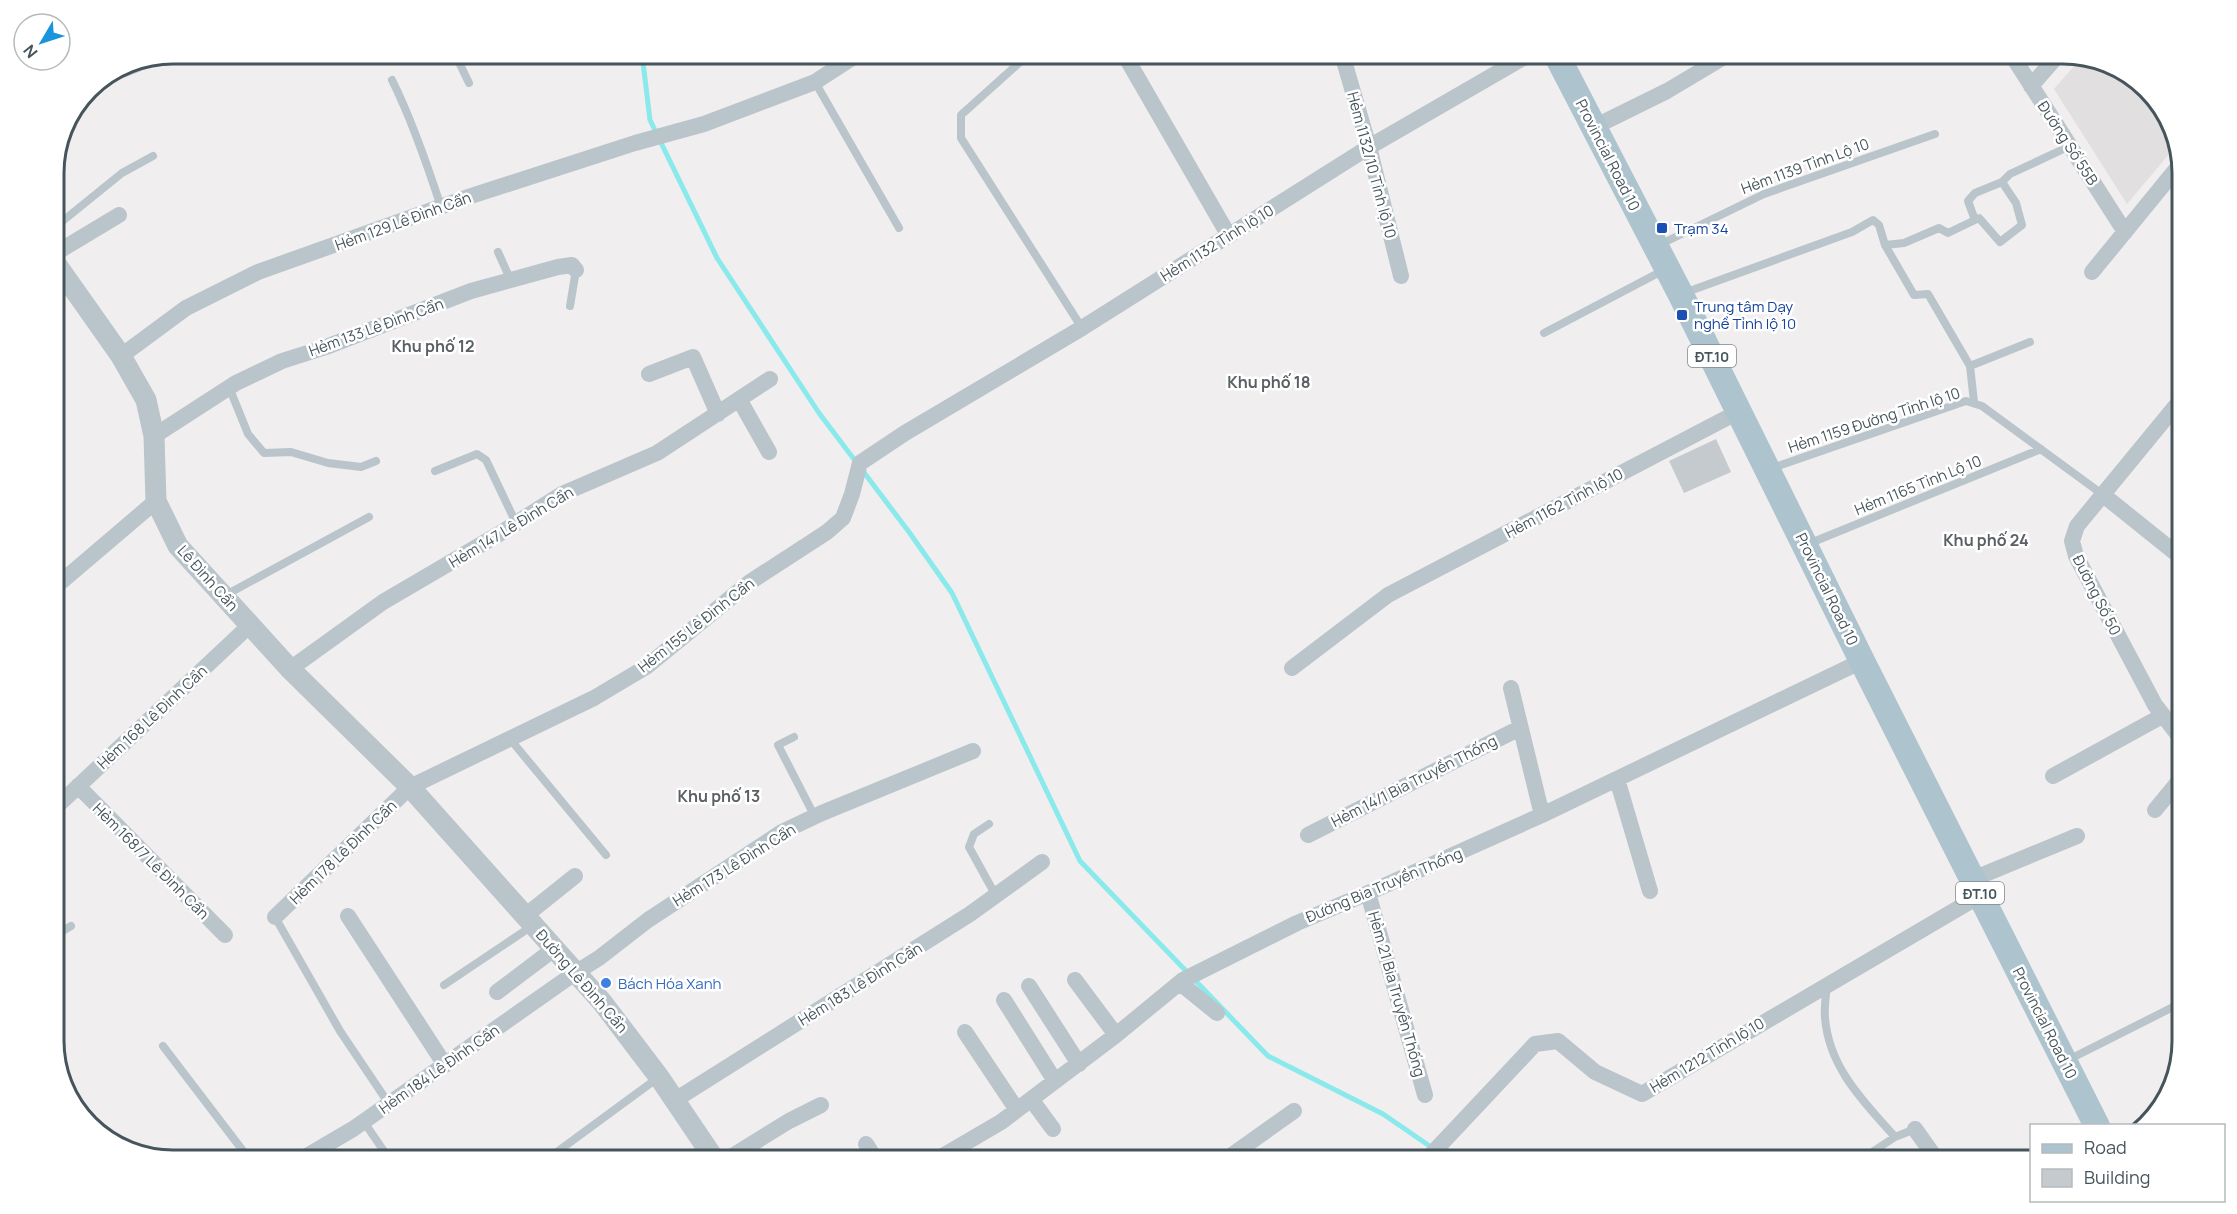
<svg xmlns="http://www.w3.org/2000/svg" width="2237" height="1214" font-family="Manrope,sans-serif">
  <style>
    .education { fill: #e1dfe0 }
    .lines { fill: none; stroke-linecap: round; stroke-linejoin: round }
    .stream { stroke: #89e9eb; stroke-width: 5 }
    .building { fill: #c4cacd }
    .service { stroke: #b9c5cb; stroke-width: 8 }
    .minor { stroke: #b9c5cb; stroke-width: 16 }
    .tertiary { stroke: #b9c5cb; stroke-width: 21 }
    .primary { stroke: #adc3cd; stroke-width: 26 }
    .transit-dot { fill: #1a4fb4; stroke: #fff; stroke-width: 2 }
    .shop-dot { fill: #3f7fe0; stroke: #fff; stroke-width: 2 }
    .labels { text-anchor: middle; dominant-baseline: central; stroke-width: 5; stroke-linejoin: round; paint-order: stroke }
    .shield { fill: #fff; stroke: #7e888c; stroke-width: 1.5 }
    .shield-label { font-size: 14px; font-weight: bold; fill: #46555b }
    .street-label { font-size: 15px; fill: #46555b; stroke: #fff }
    .transit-label { font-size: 15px; fill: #164399; stroke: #fff; text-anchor: start }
    .shop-label { font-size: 15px; fill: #366cbe; stroke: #fff; text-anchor: start }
    .neighbourhood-label { font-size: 16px; font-weight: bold; fill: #5a6063; stroke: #fff }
    .rim { fill: none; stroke: #46555b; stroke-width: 3 }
  </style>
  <rect width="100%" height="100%" fill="#f0eeee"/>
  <path class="education" d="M2081,58L2117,66L2163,107L2176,146L2127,204L2054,89Z"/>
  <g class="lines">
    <path class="stream" d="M642,54L650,120L717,258L819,413L909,532L952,593L1080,861L1268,1056L1383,1114L1450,1160"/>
  </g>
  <path class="building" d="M1716,439L1731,472L1684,493L1669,461Z"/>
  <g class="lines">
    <path class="service" d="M455,54L469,83
      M1029,54L961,115V138L1082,328
      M392,80C412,120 427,164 441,207
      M815,82L899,228
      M1975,220L1968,201L1975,193L2002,182
      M54,228L122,173L153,156
      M1659,245L1764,194L1935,134
      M1885,245L1914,295L1928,294L1970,366L1974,402
      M498,252L511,281
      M1684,293L1852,232L1873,220L1879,225L1885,245L1904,243L1939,228L1948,233L1979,218L2000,242L2022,225L2016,203L2002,182L2010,174L2070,146
      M570,306L576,270
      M1544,333L1664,270
      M1970,366L2030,342
      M229,387L248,434L264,453L291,452L328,463L361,467L376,461
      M1769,469L1966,401L1982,406L2102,494
      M435,471L477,454L486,460L516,523
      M1808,544L2041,449
      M224,596L369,517
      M794,737L778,745L815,817
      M510,739L606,855
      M989,824L974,834L969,847L996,896
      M275,917L340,1031L389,1104
      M54,936L71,926
      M444,985L532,926
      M1827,985C1826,995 1824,1007 1825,1018C1829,1068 1864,1102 1895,1137L1915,1129
      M163,1046L250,1160
      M2068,1060L2183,1002
      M364,1122L390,1160
      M320,1149L328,1160
      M546,1160L659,1077
      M1860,1160L1895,1137"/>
    <path class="minor" d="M1124,54L1229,236
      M1342,54L1369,147L1401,276
      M2011,54L2125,232
      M109,75L152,58
      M2031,86L2059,54
      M1594,127L1667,91L1729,54
      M54,254L119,215
      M2092,272L2182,162
      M121,356L186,308L258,272L471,196L635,143L704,124L815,82L858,54
      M649,374L693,357L718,414
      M2183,397L2077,526L2072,541L2076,556L2155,705L2183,741
      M739,399L769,452
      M154,436L236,383L282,361L326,347L471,291L558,267L572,265L576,270
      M2102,494L2183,559
      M54,588L156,501
      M1292,668L1388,595L1740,411
      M290,669L383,602L499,534L562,494L657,453L770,379
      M1511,688L1542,815
      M2053,776L2162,716
      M1617,779L1650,891
      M78,786L225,935
      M54,809L250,625
      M2155,810L2183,776
      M1308,835L1520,728
      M1973,879L2077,836
      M1368,893L1425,1095
      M348,916L445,1065
      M525,916L575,876
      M275,917L410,787L594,698L646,667L750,582L827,532L843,518L852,494L860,463L905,433L1082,328L1369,147L1530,54
      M1075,980L1116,1035
      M1180,983L1217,1013
      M1029,986L1079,1064
      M497,992L554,949
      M1004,1000L1055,1081
      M965,1032L1017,1110
      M1031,1099L1053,1129
      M675,1100L970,914L1042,862
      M1915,1129L1937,1160
      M866,1144L876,1160
      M1310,1158L1312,1160
      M300,1160L353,1129L575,973L599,958L648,920L782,832L822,813L973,751
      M726,1160L789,1121L821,1105
      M936,1160L1001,1122L1116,1035L1183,980L1297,923L1368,893L1542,815L1862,661
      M1225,1160L1294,1111
      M1426,1160L1535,1044L1558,1041L1595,1072L1642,1094L1981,895"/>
    <path class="tertiary" d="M54,261L121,356L146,400L154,436L156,501L178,546L290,669L410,787L602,1002L659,1077L715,1160"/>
    <path class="primary" d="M1556,54L1681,295L1862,661L2097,1126"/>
  </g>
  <g class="transit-dot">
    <rect x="1656" y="222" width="12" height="12" rx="3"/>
    <rect x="1676" y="309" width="12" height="12" rx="3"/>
  </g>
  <circle class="shop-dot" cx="606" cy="983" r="6"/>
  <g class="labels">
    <g class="shield">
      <rect x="1688" y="345" width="48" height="22" rx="4.5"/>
      <rect x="1956" y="882" width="48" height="22" rx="4.5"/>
    </g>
    <g class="shield-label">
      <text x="1712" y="356">ĐT.10</text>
      <text x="1980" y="893">ĐT.10</text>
    </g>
    <g class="street-label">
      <text transform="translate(2068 143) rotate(57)">Đường Số 55B</text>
      <text transform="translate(1608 155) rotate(63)">Provincial Road 10</text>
      <text transform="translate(1372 165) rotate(75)">Hẻm 1132/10 Tỉnh lộ 10</text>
      <text transform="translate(1805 166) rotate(-20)">Hẻm 1139 Tỉnh Lộ 10</text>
      <text transform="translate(403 221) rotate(-20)">Hẻm 129 Lê Đình Cẩn</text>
      <text transform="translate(1217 243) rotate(-32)">Hẻm 1132 Tỉnh lộ 10</text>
      <text transform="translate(376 327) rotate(-20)">Hẻm 133 Lê Đình Cẩn</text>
      <text transform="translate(1874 420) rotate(-18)">Hẻm 1159 Đường Tỉnh lộ 10</text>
      <text transform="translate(1918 485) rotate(-22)">Hẻm 1165 Tỉnh Lộ 10</text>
      <text transform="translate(1564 503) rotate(-28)">Hẻm 1162 Tỉnh lộ 10</text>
      <text transform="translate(511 527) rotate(-31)">Hẻm 147 Lê Đình Cẩn</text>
      <text transform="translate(208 578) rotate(48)">Lê Đình Cẩn</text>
      <text transform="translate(1827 589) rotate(64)">Provincial Road 10</text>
      <text transform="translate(2097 595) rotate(63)">Đường Số 50</text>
      <text transform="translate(696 625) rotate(-38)">Hẻm 155 Lê Đình Cẩn</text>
      <text transform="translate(152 717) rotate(-43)">Hẻm 168 Lê Đình Cẩn</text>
      <text transform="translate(1414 781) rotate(-27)">Hẻm 14/1 Bia Truyền Thống</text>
      <text transform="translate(343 852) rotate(-44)">Hẻm 178 Lê Đình Cẩn</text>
      <text transform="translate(151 861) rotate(45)">Hẻm 168/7 Lê Đình Cẩn</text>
      <text transform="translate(734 865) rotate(-32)">Hẻm 173 Lê Đình Cẩn</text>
      <text transform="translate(1384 885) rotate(-23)">Đường Bia Truyền Thống</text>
      <text transform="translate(582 981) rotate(49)">Đường Lê Đình Cẩn</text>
      <text transform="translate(860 984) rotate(-32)">Hẻm 183 Lê Đình Cẩn</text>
      <text transform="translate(1397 994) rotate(74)">Hẻm 21 Bia Truyền Thống</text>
      <text transform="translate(2045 1023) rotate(63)">Provincial Road 10</text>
      <text transform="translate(1707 1055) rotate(-31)">Hẻm 1212 Tỉnh lộ 10</text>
      <text transform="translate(439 1069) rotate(-35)">Hẻm 184 Lê Đình Cẩn</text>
    </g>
    <g class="transit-label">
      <text x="1674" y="228">Trạm 34</text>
      <text x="1694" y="306">Trung tâm Dạy<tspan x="1694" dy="17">nghề Tỉnh lộ 10</tspan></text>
    </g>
    <g class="shop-label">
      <text x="618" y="983">Bách Hóa Xanh</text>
    </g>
    <g class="neighbourhood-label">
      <text x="433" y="346">Khu phố 12</text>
      <text x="1269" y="382">Khu phố 18</text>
      <text x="1986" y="540">Khu phố 24</text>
      <text x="719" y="796">Khu phố 13</text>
    </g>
  </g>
  <path d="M0 0H2237V1214H0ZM173 64H2063A109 109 0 0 1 2172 173V1041A109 109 0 0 1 2063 1150H173A109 109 0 0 1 64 1041V173A109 109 0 0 1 173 64Z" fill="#fff" fill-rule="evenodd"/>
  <path class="rim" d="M173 64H2063A109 109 0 0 1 2172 173V1041A109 109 0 0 1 2063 1150H173A109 109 0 0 1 64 1041V173A109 109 0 0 1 173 64Z"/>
  <rect x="2030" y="1124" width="195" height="78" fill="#ffffff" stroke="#b5bbbd" stroke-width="1.5"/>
  <rect x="2042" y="1144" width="30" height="9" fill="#adc3cd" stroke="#b5bbbd" stroke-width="1.5"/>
  <text x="2084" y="1154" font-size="18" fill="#46555b">Road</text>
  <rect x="2042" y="1169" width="30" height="18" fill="#c4cacd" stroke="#b5bbbd" stroke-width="1.5"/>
  <text x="2084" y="1184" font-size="18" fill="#46555b">Building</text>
  <g transform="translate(42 42) rotate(231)"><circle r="28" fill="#ffffff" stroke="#b5bbbd" stroke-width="1.5"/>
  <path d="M0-4.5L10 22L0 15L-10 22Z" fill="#1a95dd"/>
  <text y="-9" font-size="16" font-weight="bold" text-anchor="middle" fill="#46555b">N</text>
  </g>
</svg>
